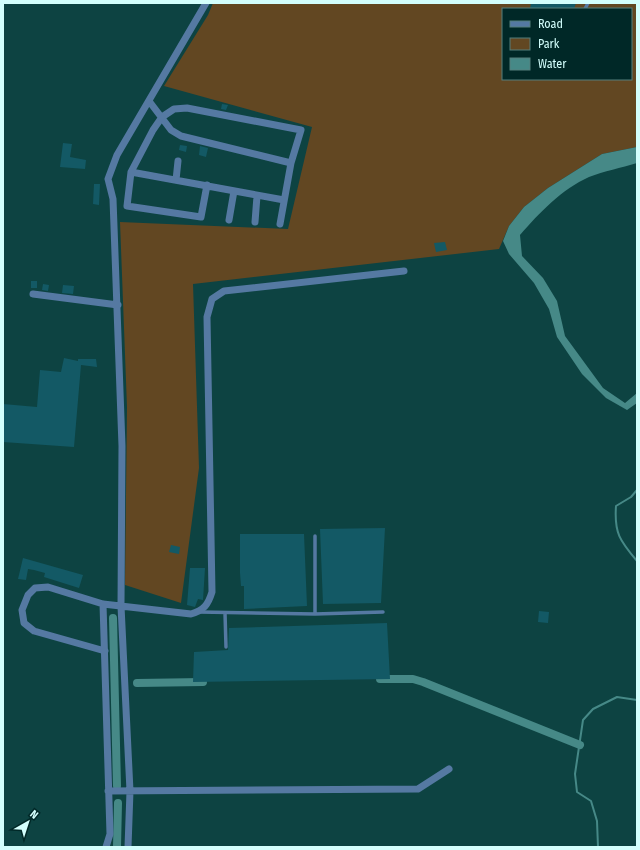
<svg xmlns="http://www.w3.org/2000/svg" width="640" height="850" font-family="'Fira Sans Condensed',sans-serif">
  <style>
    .green { fill: #624722; fill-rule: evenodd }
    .water { fill: #468987 }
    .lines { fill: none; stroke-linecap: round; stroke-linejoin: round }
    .stream { stroke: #468987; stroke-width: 2 }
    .canal { stroke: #468987; stroke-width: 8 }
    .building { fill: #135965 }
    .lane { stroke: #5579a2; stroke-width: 3.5 }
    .street { stroke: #5579a2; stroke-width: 7 }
  </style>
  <rect width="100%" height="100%" fill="#0d4342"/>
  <path class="green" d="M213,3H637V147L602,154L548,188L524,207L509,226L499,249L193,284L199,468L181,603L125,585L127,407L120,222L288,229L312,127L164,86L208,15ZM503,9H631V79H503Z"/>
  <path class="water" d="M637,147V163C621,168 604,171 589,177C562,189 539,213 520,235L522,256L543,278L557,301L565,336L603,388L625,403L637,393V403L627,410L606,398L582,374L557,337L549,309L534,283L509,254L503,241L509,226L524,207L548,188L602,154Z"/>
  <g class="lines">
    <path class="stream" d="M637,490L631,497L616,506C614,533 620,541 637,561
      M598,847L597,821L591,801L577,792L575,774L583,720L593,709L617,697L637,700"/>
    <path class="canal" d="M113,618L117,786
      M380,679H413L423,682L580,745
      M137,683L203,682
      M117,847L118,803"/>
  </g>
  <path class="building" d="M531,3H576L574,9H530Z
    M222,104L228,105L226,110L221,109Z
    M63,143L72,144L70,157L86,160L85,169L60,167Z
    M180,145L187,146L186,152L179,150Z
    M200,146L208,148L206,157L199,155Z
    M94,184H100L99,205L93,204Z
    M445,242L447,250L436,252L434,243Z
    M31,281H37V288H31Z
    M43,284L49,285L48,291L42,290Z
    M63,285L74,286L73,294L62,293Z
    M64,358L78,361V359H96L97,367L81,365L74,447L3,442V404L37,407L40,370L61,372Z
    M385,528L381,603L323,604L320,529Z
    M240,534H304L307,606L244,609V586H241L240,573Z
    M171,545L180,547L179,554L169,552Z
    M23,558L83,575L79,588L44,577L45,573L34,570L28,569L26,580L18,579Z
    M190,568H205L203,600L198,599L195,607L187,605Z
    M539,611L549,612L548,623L538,622Z
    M387,623L390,679L193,682L194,652L228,650L229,628Z"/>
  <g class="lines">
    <path class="lane" d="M585,9L588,3
      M199,612L315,614L383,612
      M225,613L226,647
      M315,614V536"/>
    <path class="street" d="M149,101L171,130L181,136L291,163
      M131,172L284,200
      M176,180L178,161
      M207,185L201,217L127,206L131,172L153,130L162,117L174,109L187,108L301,130L291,163L280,224
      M229,220L234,191
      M255,222L257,196
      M33,294L118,305
      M103,604L110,834L106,847
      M105,651L34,631L24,623L22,610L28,595L35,588L48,587L103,604L191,614C204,610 208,605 212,592L207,317L212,299L224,291L404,271
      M108,791L418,789L449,769
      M128,847L130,791L121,606L122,446L113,199L108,179L117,155L206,3"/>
  </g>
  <rect width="640" height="850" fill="none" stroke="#d3fffd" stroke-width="8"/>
  <rect x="502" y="8" width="130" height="72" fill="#002827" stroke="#547e7d"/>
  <rect x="510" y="21" width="20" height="6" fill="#5579a2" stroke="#547e7d"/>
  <text x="538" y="28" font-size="12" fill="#d3fffd">Road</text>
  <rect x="510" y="38" width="20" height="12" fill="#624722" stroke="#547e7d"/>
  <text x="538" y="48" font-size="12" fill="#d3fffd">Park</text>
  <rect x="510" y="58" width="20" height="12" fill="#468987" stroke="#547e7d"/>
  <text x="538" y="68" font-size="12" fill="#d3fffd">Water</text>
  <g transform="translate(28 822) rotate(39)" stroke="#002827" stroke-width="3" paint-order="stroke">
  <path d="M0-3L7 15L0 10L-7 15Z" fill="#d3fffd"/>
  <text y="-6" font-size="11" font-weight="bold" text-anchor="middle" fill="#d3fffd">N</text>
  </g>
</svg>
